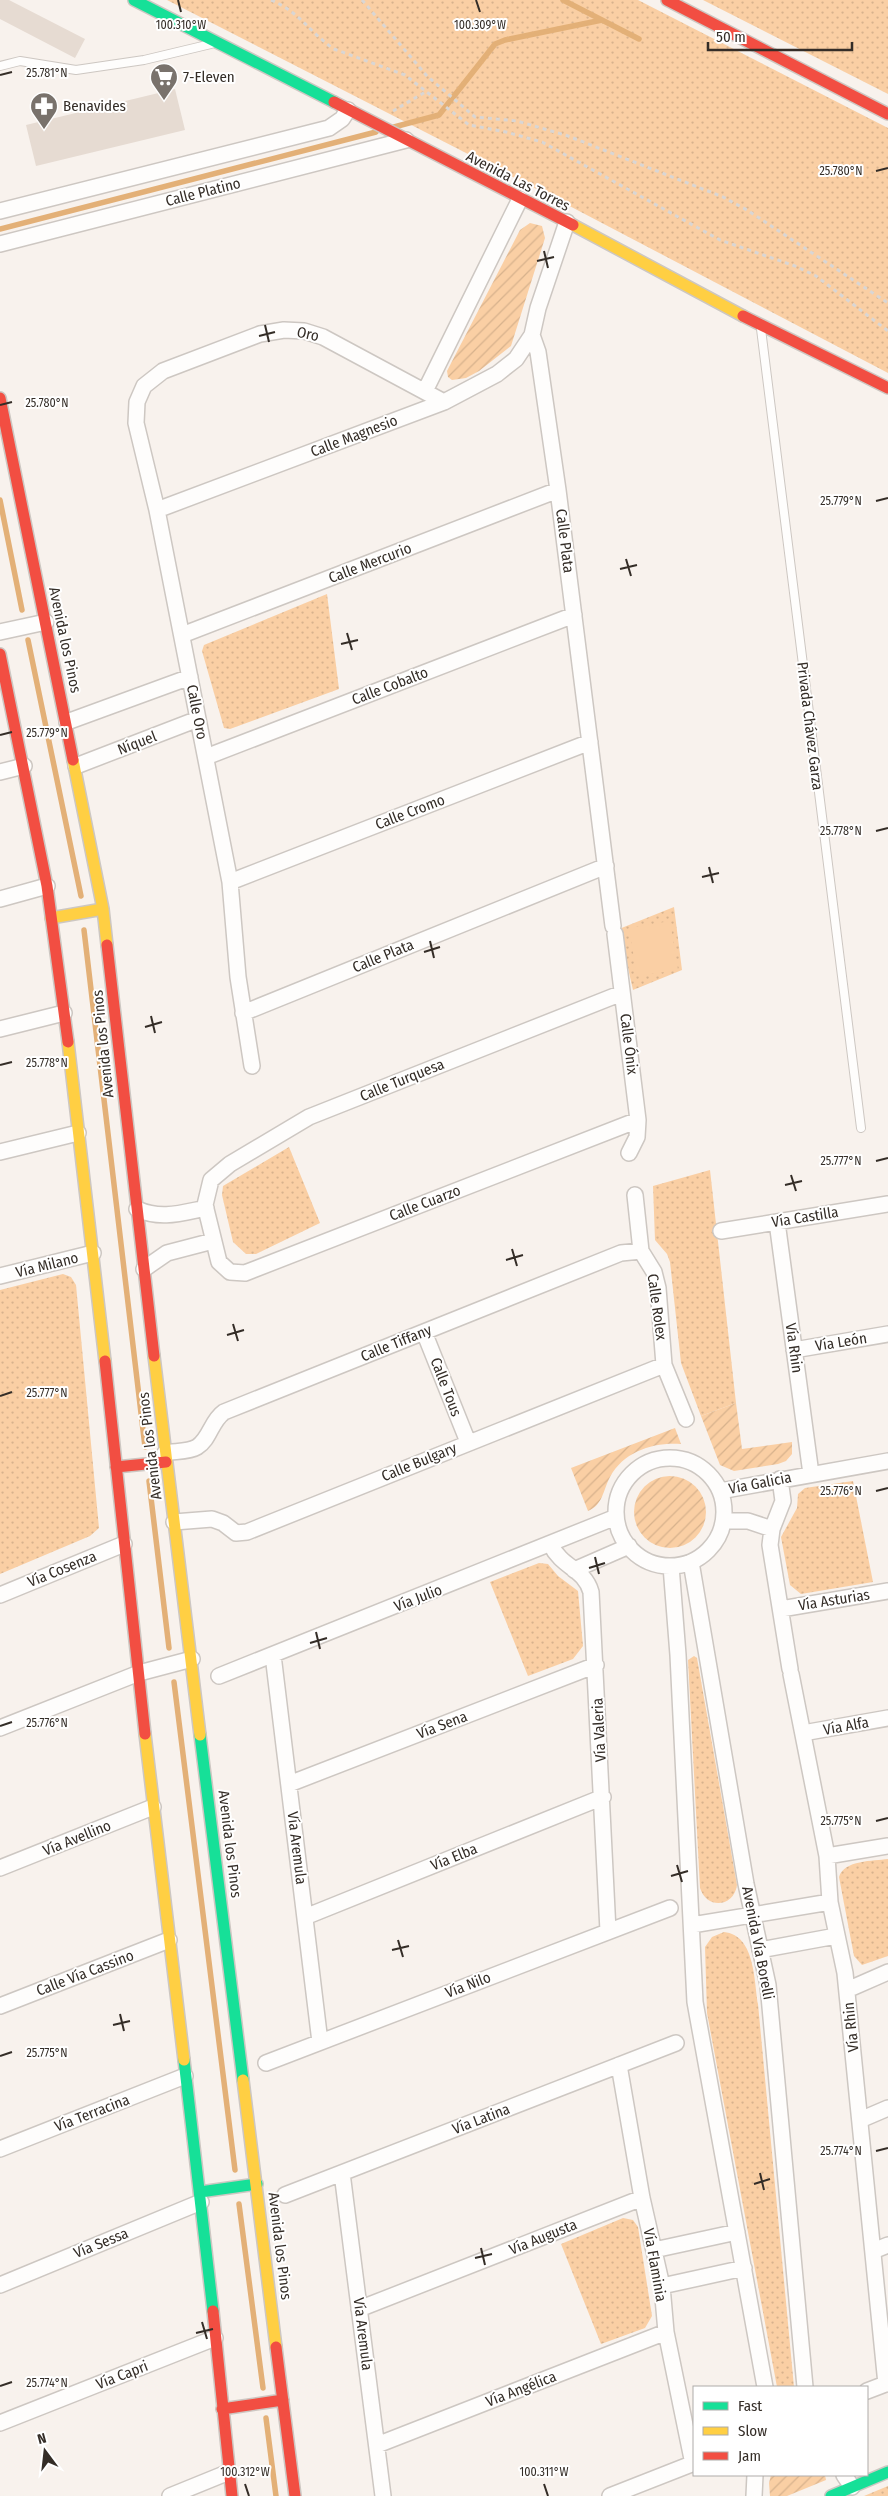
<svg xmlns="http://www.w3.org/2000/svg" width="888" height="2496" font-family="'Fira Sans Condensed',sans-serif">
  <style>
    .grass { fill: url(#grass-dots) }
    .garden { fill: url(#garden-furrows) }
    .pitch { fill: #facfa4 }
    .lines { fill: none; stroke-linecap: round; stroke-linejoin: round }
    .stream { stroke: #e3b077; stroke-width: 5.5 }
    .building { fill: #e6dbd2 }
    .lane-casing { stroke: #cdc7c2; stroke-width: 10 }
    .street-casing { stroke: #cdc7c2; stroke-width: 18 }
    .fast-casing { stroke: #cdc7c2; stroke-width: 14 }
    .slow-casing { stroke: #cdc7c2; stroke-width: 14 }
    .jam-casing { stroke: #cdc7c2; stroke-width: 14 }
    .path { stroke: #d9d6d4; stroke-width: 3; stroke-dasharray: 4 4; stroke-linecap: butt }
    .lane { stroke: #fefdfc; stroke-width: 8 }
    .street { stroke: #fefdfc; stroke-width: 15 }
    .fast { stroke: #16e098; stroke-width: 11 }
    .slow { stroke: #ffcf43; stroke-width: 11 }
    .jam { stroke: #f24e42; stroke-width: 11 }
    .ticks { fill: none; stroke: #342d27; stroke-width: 2 }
    .labels { text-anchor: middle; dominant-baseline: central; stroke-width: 4; stroke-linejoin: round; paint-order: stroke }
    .poi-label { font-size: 15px; fill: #342d27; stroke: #fff; text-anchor: start }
    .street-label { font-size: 15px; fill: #342d27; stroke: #fff }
    .ticks-label { font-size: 12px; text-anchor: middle; fill: #342d27; stroke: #fff; stroke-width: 4; stroke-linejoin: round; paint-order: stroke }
  </style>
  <defs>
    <pattern id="grass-dots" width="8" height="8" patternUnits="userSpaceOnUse" patternTransform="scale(1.25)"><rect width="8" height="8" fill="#facfa4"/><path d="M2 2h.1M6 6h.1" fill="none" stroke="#d7b28d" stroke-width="1.8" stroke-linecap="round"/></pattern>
    <pattern id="garden-furrows" width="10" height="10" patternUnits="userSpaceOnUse" patternTransform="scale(1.25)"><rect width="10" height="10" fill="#facfa4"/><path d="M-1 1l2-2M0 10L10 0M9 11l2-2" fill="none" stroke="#d7b28d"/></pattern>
  </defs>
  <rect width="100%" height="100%" fill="#f8f2ed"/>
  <path class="grass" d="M167,0H638L888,128V373L560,201Z
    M703,0H888V94Z
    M327,594L339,689L230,729L224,728L202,651L204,645Z
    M674,907L682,970L633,990L619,929Z
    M289,1147L320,1223L256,1254H246L233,1242L222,1195L223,1186Z
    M710,1170L736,1403L701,1416L681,1363L670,1262L667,1254L655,1240L653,1186Z
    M63,1274L71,1277L76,1285L99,1528L90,1536L0,1574V1290Z
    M853,1481L873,1582L801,1594L790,1585L781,1537L797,1508L798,1494L805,1488Z
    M539,1563L548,1564L558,1576L578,1591L583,1646L573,1659L528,1676L490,1582Z
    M694,1656L697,1658L737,1885C734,1907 707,1910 700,1888L688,1660Z
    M888,1859V1956L862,1965L854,1956L839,1877C844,1860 873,1861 888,1859Z
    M724,1932C755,1935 754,1980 758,2004L794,2387H777L707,2013L705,1947L712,1937Z
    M623,2218L633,2220L638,2227L652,2316L645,2328L601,2344L561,2244Z
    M888,2486V2496H864Z"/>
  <path class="garden" d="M530,223L542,226L545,238L511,346L479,371L466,378L452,380L448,377L447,371L520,230Z
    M736,1403L742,1449L792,1442V1454L786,1461L778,1464L734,1471L720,1465L701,1416Z
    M675,1428L681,1444C654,1442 624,1451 610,1477C603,1490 603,1505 588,1511L571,1468Z
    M634 1512a36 36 0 1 1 72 0a36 36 0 1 1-72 0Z
    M771,2475H825L826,2480L787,2496H770L769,2483Z"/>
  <path class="pitch" d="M670,921L678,970L637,976L629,928Z"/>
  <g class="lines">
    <path class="stream" d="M563,0L639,39
      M394,127L439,115L495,44L505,40L602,20
      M0,229L376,132
      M0,500L22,610
      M28,640L81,896
      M84,930L145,1447
      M149,1481L169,1648
      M174,1682L235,2170
      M239,2204L263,2388
      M266,2418L276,2496"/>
  </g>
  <path class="building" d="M0,0H9L85,39L75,58L0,19Z
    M175,89L185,130L36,166L26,125Z"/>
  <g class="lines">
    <g class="lane-casing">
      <path id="lane" d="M0,66L20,61L76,70L144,60L211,44
        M761,329L861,1128"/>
    </g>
    <g class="street-casing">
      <path id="street" d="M0,211L329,128L342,119L348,110
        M567,222L538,308L532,335L538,352L558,490L613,926
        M0,244L406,140
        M425,391L520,199
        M157,510L444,402L497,374L516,359L532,335
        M0,632L46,622
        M182,635L558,490
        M67,722L190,677
        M206,757L574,615
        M76,766L198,719
        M0,772L24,766
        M230,882L590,742
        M0,899L47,886
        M615,934L638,1120L637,1137L629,1153
        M622,993L309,1117L230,1164L211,1180L205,1205L219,1262L230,1272L245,1273L638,1120
        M243,1013L606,866
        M0,1029L64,1013
        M252,1066L238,977L230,882L157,510L136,423L137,402L144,386L163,371L260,334L284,330L304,331L323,337L444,402
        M0,1152L78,1133
        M635,1195L641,1251L654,1272L658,1288L664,1365L686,1419
        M137,1209C161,1220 181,1213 206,1208
        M777,1222L811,1474
        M721,1231L888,1204
        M144,1269L167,1253L213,1241
        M0,1276L93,1253
        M424,1332L468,1442
        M794,1350L888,1334
        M165,1453C175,1451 189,1452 197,1447C210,1439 211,1421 224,1412L621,1253L641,1251
        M616 1512a54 54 0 1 1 108 0a54 54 0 1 1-108 0Z
        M780,1479L783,1501L772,1529L770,1545L790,1669
        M720,1491L888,1461
        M724,1521H748L772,1529
        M174,1522L212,1519L223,1523L236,1533L247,1532L664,1365
        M551,1545C562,1568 584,1568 591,1592L608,1931
        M691,1562L746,1884L768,1985L805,2387
        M671,1566L678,1655L695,2002L765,2387
        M574,1570L629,1546
        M0,1595L124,1544
        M781,1609L888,1591
        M273,1655L320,2042
        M791,1674L827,1856L830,1902L845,1973L886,2384
        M219,1676L616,1517
        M0,1728L139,1673L192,1659
        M803,1733L888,1718
        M289,1784L596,1665
        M827,1856L888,1846
        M0,1868L153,1807
        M305,1917L603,1797
        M692,1925L830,1902
        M760,1950L836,1936
        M847,1990L888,1972
        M0,2006L169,1940
        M266,2063L670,1908
        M619,2065L642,2198L662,2286L666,2332L693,2464
        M860,2120L888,2108
        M0,2149L185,2076
        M342,2173L383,2496
        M285,2195L676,2043
        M654,2250L737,2232
        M873,2251L888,2245
        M0,2285L201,2202
        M662,2286L744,2268
        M359,2309L642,2198
        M867,2391L888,2383
        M0,2423L215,2338
        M377,2445L666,2332
        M844,2475L852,2487
        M170,2496L229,2472
        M610,2496L694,2463
        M754,2496L755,2475"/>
    </g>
    <g class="fast-casing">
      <path id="fast" d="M134,0L334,102
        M200,1735L243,2080
        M184,2060L213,2311
        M200,2192L257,2184
        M831,2496L888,2472"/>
    </g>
    <g class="slow-casing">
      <path id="slow" d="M573,225L743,316
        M73,760L103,909L107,945
        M51,918L103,909
        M68,1042L105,1361
        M154,1356L200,1735
        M145,1734L184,2060
        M243,2080L276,2347"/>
    </g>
    <g class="jam-casing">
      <path id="jam" d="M667,0L888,114
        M334,102L573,225
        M743,316L888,388
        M0,398L73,760
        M0,654L47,886L68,1042
        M107,945L154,1356
        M105,1361L145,1734
        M116,1467L166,1462
        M213,2311L232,2496
        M276,2347L295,2496
        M222,2409L283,2400"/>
    </g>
    <path class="path" d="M271,0C301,13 309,32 334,49L405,75L469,125L506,132L542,142L720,240L795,266L816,276L888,331
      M362,0L427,76L475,117L517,121L568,136L723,197L747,210L888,303
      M393,111L427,91"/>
    <use href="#lane" class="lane"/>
    <use href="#street" class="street"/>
    <use href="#fast" class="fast"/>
    <use href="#slow" class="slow"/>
    <use href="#jam" class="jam"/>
  </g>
  <path class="ticks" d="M178,0L181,12M476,0L480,12M0,75L12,72M876,171L888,168M544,251L548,268M537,261L554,257M265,325L269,342M259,336L275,332M0,405L12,402M876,501L888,498M626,559L631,576M620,569L637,565M347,633L352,650M341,644L358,640M0,735L12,732M876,831L888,828M709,867L713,883M702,877L719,873M430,941L434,958M424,952L440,947M151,1016L155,1033M145,1027L162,1022M0,1065L12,1062M876,1161L888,1158M791,1175L796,1191M785,1185L802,1181M512,1249L517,1266M506,1260L523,1255M233,1324L238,1341M227,1335L244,1330M0,1396L12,1392M876,1491L888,1488M595,1557L599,1574M589,1568L605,1563M316,1632L320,1649M310,1643L327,1638M0,1726L12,1722M876,1821L888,1818M677,1865L682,1882M671,1876L688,1871M398,1940L403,1957M392,1950L409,1946M120,2014L124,2031M113,2025L130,2021M0,2056L12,2052M876,2151L888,2148M760,2173L764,2190M754,2184L770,2179M481,2248L485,2265M475,2258L492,2254M202,2322L207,2339M196,2333L213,2329M0,2386L12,2382M245,2484L249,2496M544,2484L548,2496"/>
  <defs>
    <g id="supermarket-pin" transform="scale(1.4375)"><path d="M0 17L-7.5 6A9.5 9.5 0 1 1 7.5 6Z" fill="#79726c" stroke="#fff"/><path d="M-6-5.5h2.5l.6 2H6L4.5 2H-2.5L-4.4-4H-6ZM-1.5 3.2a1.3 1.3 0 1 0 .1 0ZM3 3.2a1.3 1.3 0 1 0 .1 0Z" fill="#fff"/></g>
    <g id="pharmacy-pin" transform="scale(1.4375)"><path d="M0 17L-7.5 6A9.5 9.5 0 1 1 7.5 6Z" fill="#79726c" stroke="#fff"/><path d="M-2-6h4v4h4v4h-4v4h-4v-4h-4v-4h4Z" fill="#fff"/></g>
  </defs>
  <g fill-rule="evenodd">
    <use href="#supermarket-pin" x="164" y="77"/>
    <use href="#pharmacy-pin" x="44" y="106"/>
  </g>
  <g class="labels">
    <g class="poi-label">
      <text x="183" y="77">7-Eleven</text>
      <text x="63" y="106">Benavides</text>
    </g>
    <g class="street-label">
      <text transform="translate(518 181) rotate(27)">Avenida Las Torres</text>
      <text transform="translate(203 192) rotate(-14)">Calle Platino</text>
      <text transform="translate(308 334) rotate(13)">Oro</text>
      <text transform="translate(354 436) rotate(-21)">Calle Magnesio</text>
      <text transform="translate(565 541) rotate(83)">Calle Plata</text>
      <text transform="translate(370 563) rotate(-21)">Calle Mercurio</text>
      <text transform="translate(65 640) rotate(78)">Avenida los Pinos</text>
      <text transform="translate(390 686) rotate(-21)">Calle Cobalto</text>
      <text transform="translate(197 712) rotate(79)">Calle Oro</text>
      <text transform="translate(810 726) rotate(83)">Privada Chávez Garza</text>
      <text transform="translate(137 743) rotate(-21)">Níquel</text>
      <text transform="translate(410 812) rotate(-21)">Calle Cromo</text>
      <text transform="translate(383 956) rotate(-22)">Calle Plata</text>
      <text transform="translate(103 1044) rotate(-96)">Avenida los Pinos</text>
      <text transform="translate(629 1044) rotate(83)">Calle Ónix</text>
      <text transform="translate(402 1080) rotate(-22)">Calle Turquesa</text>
      <text transform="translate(425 1203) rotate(-21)">Calle Cuarzo</text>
      <text transform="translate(805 1217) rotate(-9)">Vía Castilla</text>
      <text transform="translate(47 1265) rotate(-14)">Vía Milano</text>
      <text transform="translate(657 1307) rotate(82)">Calle Rolex</text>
      <text transform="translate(841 1342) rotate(-9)">Vía León</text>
      <text transform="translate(396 1343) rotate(-22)">Calle Tiffany</text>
      <text transform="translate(794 1348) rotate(82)">Vía Rhin</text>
      <text transform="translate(446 1387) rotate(69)">Calle Tous</text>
      <text transform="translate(150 1446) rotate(-97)">Avenida los Pinos</text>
      <text transform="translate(419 1462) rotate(-22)">Calle Bulgary</text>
      <text transform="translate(760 1483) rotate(-11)">Vía Galicia</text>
      <text transform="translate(62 1569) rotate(-22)">Vía Cosenza</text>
      <text transform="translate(418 1598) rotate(-21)">Vía Julio</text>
      <text transform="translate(834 1600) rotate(-9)">Vía Asturias</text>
      <text transform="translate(442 1725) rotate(-21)">Vía Sena</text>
      <text transform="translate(846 1726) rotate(-10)">Vía Alfa</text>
      <text transform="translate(599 1730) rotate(-93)">Vía Valeria</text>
      <text transform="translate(77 1838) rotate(-22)">Vía Avellino</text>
      <text transform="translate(230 1844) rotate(83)">Avenida los Pinos</text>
      <text transform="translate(297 1848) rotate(83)">Vía Aremula</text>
      <text transform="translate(454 1857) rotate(-22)">Vía Elba</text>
      <text transform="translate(758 1943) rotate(79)">Avenida Vía Borelli</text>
      <text transform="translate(85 1973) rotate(-21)">Calle Vía Cassino</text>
      <text transform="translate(468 1985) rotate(-21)">Vía Nilo</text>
      <text transform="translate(851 2027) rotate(-96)">Vía Rhin</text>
      <text transform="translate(92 2113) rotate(-21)">Vía Terracina</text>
      <text transform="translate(481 2119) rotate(-21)">Vía Latina</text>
      <text transform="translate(543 2237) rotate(-22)">Vía Augusta</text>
      <text transform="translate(101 2243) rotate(-22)">Vía Sessa</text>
      <text transform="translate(280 2246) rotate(83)">Avenida los Pinos</text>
      <text transform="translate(655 2265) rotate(80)">Vía Flaminia</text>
      <text transform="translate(363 2334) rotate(83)">Vía Aremula</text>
      <text transform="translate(122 2375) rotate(-21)">Vía Capri</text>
      <text transform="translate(521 2389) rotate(-21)">Vía Angélica</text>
    </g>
  </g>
  <g class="ticks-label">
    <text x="181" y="29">100.310°W</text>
    <text x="480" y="29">100.309°W</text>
    <text x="47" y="77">25.781°N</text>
    <text x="841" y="175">25.780°N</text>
    <text x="47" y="407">25.780°N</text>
    <text x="841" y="505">25.779°N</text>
    <text x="47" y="737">25.779°N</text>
    <text x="841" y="835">25.778°N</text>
    <text x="47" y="1067">25.778°N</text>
    <text x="841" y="1165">25.777°N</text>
    <text x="47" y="1397">25.777°N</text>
    <text x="841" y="1495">25.776°N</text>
    <text x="47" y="1727">25.776°N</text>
    <text x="841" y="1825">25.775°N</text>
    <text x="47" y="2057">25.775°N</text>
    <text x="841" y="2155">25.774°N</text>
    <text x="47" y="2387">25.774°N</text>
    <text x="245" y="2476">100.312°W</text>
    <text x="544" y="2476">100.311°W</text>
  </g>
  <rect x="693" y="2386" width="175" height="90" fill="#ffffff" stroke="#aeaba9"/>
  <rect x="703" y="2402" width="25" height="8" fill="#16e098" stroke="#aeaba9"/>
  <text x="738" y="2411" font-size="15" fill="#342d27">Fast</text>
  <rect x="703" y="2427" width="25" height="8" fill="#ffcf43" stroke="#aeaba9"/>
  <text x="738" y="2436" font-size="15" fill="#342d27">Slow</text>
  <rect x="703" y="2452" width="25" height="8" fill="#f24e42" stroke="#aeaba9"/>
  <text x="738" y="2461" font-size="15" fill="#342d27">Jam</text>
  <g transform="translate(45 2451) rotate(345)" stroke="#ffffff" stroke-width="4" paint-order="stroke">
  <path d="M0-4L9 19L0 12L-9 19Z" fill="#342d27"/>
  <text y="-8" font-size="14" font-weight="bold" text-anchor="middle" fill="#342d27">N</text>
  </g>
  <path d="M708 42v8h144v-8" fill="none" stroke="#342d27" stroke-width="2.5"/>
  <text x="716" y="42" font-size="15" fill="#342d27" stroke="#ffffff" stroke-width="4" paint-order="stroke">50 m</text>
</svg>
